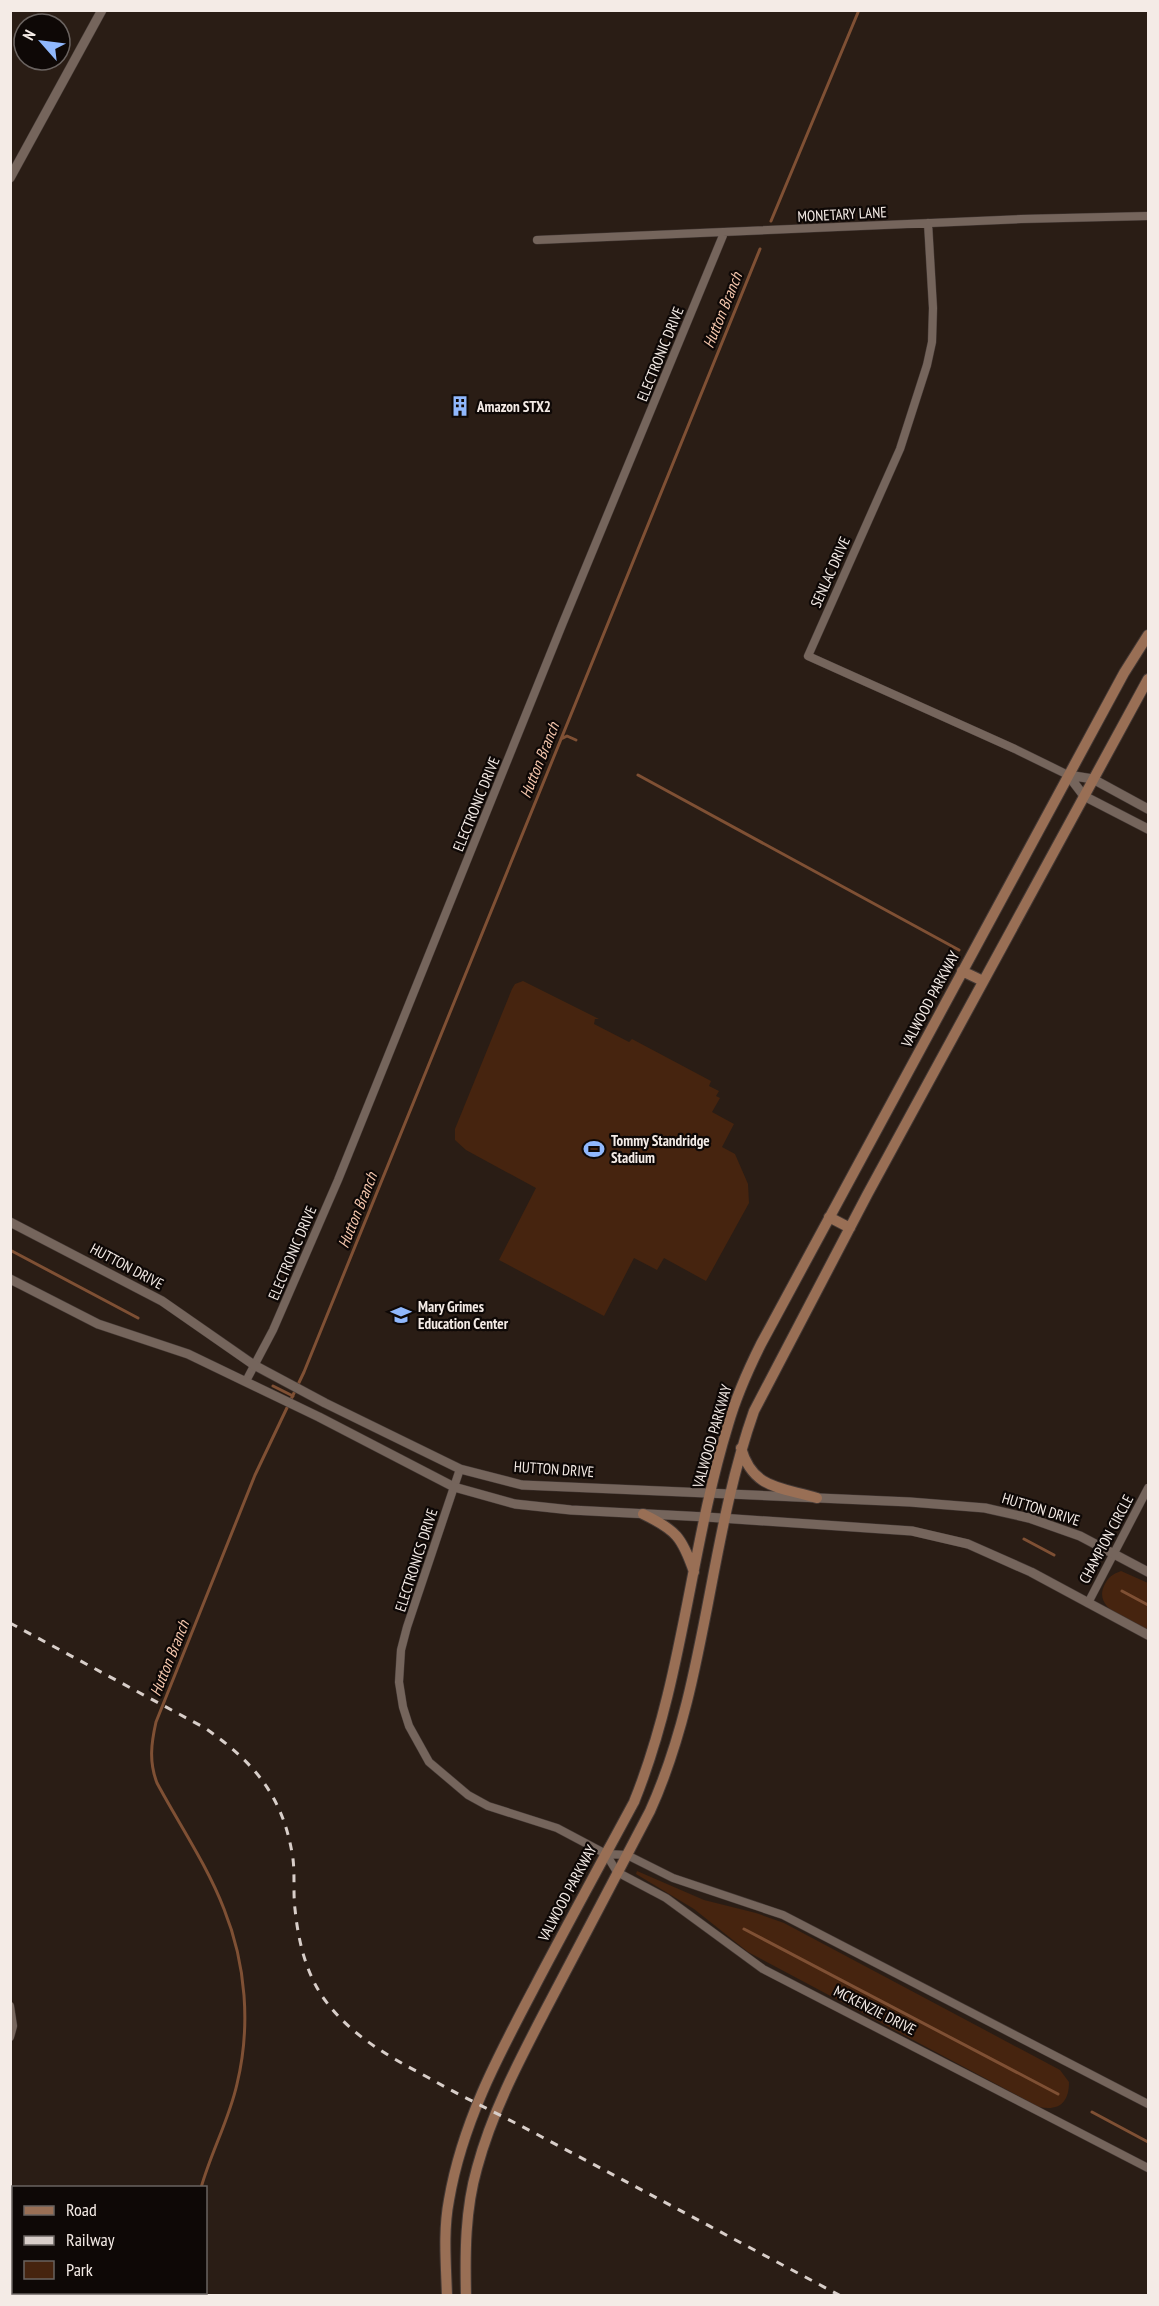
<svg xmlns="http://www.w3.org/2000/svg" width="1159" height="2306" font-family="'PT Sans Narrow',sans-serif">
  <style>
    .green { fill: #46240f }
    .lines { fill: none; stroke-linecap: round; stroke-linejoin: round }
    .stream { stroke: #7f5034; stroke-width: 3 }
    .minor-casing { stroke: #443935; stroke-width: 9 }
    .tertiary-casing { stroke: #443935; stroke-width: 10 }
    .secondary-casing { stroke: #443935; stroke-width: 12 }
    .minor { stroke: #75655c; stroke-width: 8 }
    .tertiary { stroke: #75655c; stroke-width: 9 }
    .secondary { stroke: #996f55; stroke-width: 10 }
    .rail { stroke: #d8cec9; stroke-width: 3; stroke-dasharray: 8 8; stroke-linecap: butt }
    .labels { text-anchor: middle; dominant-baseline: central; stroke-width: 4.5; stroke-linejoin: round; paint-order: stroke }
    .street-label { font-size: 15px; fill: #f4ebe6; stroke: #0e0806 }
    .poi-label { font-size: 15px; font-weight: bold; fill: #f4ebe6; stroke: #0e0806; text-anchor: start }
    .water-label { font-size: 16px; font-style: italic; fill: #f5c6ac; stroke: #0e0806 }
  </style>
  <rect width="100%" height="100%" fill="#2a1d15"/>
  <path class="green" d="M523,981L599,1019H595L594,1024L629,1042L632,1039L711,1081L709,1086L719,1091L716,1096L720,1098L712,1112L734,1124L722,1147L735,1154L748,1184L749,1203L706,1281L664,1258L657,1270L634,1258L604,1316L499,1260L536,1188L466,1150L455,1140V1129L512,989L515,984Z
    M1121,1571L1148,1583V1630C1132,1621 1093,1610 1104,1586C1108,1577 1113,1574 1121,1571Z
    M637,1871L704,1900L756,1913L784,1923L1060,2070L1069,2082C1069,2103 1059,2111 1039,2107L748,1952L694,1909L636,1874Z"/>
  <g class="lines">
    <path class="stream" d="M771,221L859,10
      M561,739L567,736L576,740
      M638,775L959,950
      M10,1250L138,1318
      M273,1386L293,1396
      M1024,1539L1054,1555
      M1122,1591L1148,1605
      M744,1929L1058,2094
      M1092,2112L1148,2142
      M201,2188C211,2152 229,2120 237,2084C251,2026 246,1964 224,1909C207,1865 179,1824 157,1783C149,1762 151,1744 156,1722L255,1475L304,1372L760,249
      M187,2292V2296"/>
    <g class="minor-casing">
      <path id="minor" d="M928,223L933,308L932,342L927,365L900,449L808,656L1015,749L1068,775
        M537,240L1021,219L1148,216
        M246,1381L273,1330L338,1180L562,625L724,233
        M460,1469L407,1627L401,1650L399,1682L403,1707L409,1726L429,1762L468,1795L488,1806L557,1828L606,1854L627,1855L673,1878L783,1915L1148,2104
        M1088,1603L1148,1488
        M606,1854L617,1872L666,1898L763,1969L1148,2168
        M10,2006L13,2026L10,2037"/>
    </g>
    <g class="tertiary-casing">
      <path id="tertiary" d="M10,178L102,10
        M1068,775L1084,796L1148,829
        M1068,775L1093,779L1148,809
        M10,1222L162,1301L254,1365L325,1403L460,1469L522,1485L910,1502L985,1508L1029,1518L1080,1536L1148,1572
        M10,1279L98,1324L188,1354L319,1417L454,1487L515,1504L571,1510L706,1517L912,1531L968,1544L1031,1572L1148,1635"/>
    </g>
    <g class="secondary-casing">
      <path id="secondary" d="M962,971L983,981
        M829,1217L850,1228
        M741,1448C753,1490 782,1487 817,1498
        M643,1514C676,1530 682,1537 694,1572
        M447,2296C446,2264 443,2231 449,2200C462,2124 497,2058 533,1990C566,1927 600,1865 634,1802C683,1681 690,1549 728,1425C736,1397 748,1370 761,1344L1124,673L1148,635
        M466,2296C465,2253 465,2210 477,2168C492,2112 519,2061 546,2009C580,1943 615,1877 650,1811C707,1685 708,1541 754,1411L867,1195L1148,679"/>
    </g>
    <use href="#minor" class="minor"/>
    <use href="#tertiary" class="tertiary"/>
    <use href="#secondary" class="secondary"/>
    <path class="rail" d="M10,1623L205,1728C254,1762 284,1797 293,1859C295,1876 293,1893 295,1909C298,1939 305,1970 322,1996C349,2035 388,2056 429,2078C466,2099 505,2117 542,2137C642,2190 741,2243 841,2296"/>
  </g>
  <defs>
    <g id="building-bare" transform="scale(1.62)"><path d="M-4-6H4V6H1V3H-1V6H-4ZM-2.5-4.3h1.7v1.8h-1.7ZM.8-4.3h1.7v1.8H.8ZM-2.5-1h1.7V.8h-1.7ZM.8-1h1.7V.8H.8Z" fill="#90b8fd" stroke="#0e0806" stroke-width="2.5" paint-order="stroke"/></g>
    <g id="stadium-bare" transform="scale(1.62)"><path d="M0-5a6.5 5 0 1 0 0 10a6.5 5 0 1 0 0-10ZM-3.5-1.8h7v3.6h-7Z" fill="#90b8fd" stroke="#0e0806" stroke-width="2.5" paint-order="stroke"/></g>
    <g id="school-bare" transform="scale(1.62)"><path d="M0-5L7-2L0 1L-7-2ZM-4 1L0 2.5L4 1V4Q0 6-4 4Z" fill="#90b8fd" stroke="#0e0806" stroke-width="2.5" paint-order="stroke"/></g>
  </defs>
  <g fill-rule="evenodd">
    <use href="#building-bare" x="460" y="406"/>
    <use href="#stadium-bare" x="594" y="1149"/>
    <use href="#school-bare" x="401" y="1315"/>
  </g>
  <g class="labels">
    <g class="street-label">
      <text transform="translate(842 214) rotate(-3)">MONETARY LANE</text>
      <text transform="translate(660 354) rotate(-68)">ELECTRONIC DRIVE</text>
      <text transform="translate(830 572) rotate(-66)">SENLAC DRIVE</text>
      <text transform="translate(476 804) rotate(-68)">ELECTRONIC DRIVE</text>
      <text transform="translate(930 999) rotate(-62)">VALWOOD PARKWAY</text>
      <text transform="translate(292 1253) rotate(-67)">ELECTRONIC DRIVE</text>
      <text transform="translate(127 1266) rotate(28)">HUTTON DRIVE</text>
      <text transform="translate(712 1436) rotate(-74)">VALWOOD PARKWAY</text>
      <text transform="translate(554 1469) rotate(4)">HUTTON DRIVE</text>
      <text transform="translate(1041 1509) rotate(17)">HUTTON DRIVE</text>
      <text transform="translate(1106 1539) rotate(-62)">CHAMPION CIRCLE</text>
      <text transform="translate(416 1560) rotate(-72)">ELECTRONICS DRIVE</text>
      <text transform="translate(567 1893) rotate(-62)">VALWOOD PARKWAY</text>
      <text transform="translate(875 2010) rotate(27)">MCKENZIE DRIVE</text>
    </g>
    <g class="poi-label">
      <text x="477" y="406">Amazon STX2</text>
      <text x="611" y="1140">Tommy Standridge<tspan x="611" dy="17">Stadium</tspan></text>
      <text x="418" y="1306">Mary Grimes<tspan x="418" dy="17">Education Center</tspan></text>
    </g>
    <g class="water-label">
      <text transform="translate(722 310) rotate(-68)">Hutton Branch</text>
      <text transform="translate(539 760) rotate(-68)">Hutton Branch</text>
      <text transform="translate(357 1210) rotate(-68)">Hutton Branch</text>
      <text transform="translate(169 1658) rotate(-68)">Hutton Branch</text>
    </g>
  </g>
  <rect width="1159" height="2306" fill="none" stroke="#f4ebe6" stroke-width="24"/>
  <rect x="12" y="2186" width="195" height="108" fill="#0e0806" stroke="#6a6360" stroke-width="1.5"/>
  <rect x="24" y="2206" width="30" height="9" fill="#996f55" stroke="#6a6360" stroke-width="1.5"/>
  <text x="66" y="2216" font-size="18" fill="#f4ebe6">Road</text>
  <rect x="24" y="2236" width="30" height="9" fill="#d8cec9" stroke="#6a6360" stroke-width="1.5"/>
  <text x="66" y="2246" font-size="18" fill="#f4ebe6">Railway</text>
  <rect x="24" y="2261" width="30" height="18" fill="#46240f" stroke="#6a6360" stroke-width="1.5"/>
  <text x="66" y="2276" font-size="18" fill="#f4ebe6">Park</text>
  <g transform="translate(42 42) rotate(298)"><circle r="28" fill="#0e0806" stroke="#6a6360" stroke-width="1.5"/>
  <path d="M0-4.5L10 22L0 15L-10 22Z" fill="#90b8fd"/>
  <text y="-9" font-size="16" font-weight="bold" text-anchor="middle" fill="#f4ebe6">N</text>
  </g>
</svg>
